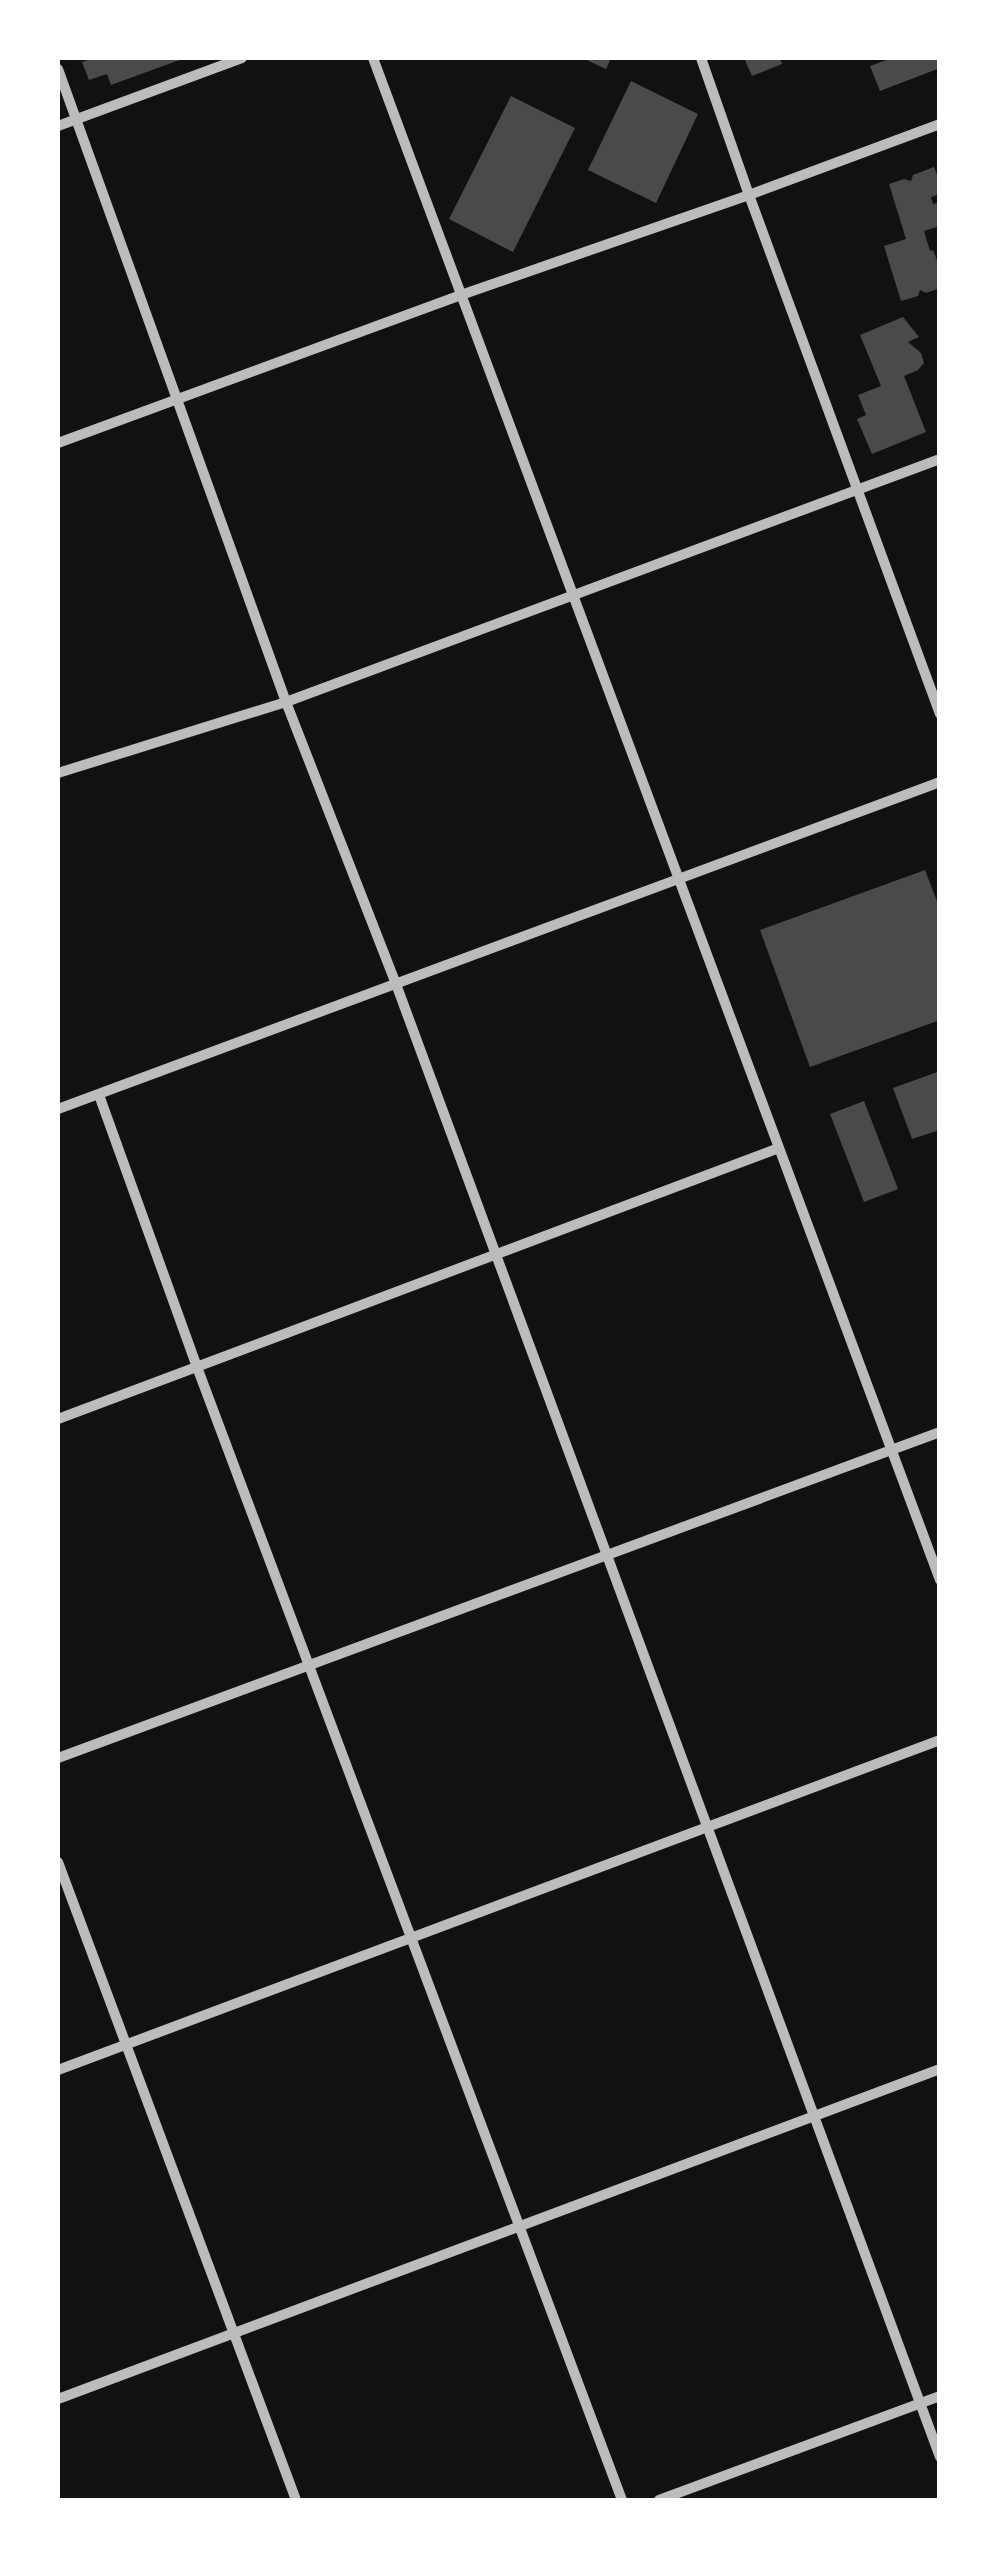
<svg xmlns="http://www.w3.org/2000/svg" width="997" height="2558" font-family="'PT Sans',sans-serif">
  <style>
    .building { fill: #4a4a4a }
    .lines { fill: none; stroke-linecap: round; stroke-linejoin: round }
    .minor { stroke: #bcbcbc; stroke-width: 10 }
  </style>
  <rect width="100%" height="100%" fill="#111"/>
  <path class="building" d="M95,58H185L111,85L107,74L89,80L82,62Z
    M582,58H611L606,69Z
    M744,58H780L782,64L752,76Z
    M892,58H940V68L880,91L870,66Z
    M631,81L698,114L656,203L588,170Z
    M511,96L575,128L513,252L449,219Z
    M934,167L940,182V194L931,197L933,204L938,203L940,208V226L924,231L930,251L933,250L940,268V288L926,293L920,290L918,296L901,301L884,246L906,239L889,184L904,179L911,181L913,175Z
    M903,317L919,337L908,342L921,353L924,363L918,370L904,376L926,432L872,454L857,419L866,415L858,395L881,386L860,335Z
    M925,870L940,909V1020L810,1067L760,930Z
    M940,1071V1130L912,1139L893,1088Z
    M864,1101L898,1189L864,1202L830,1114Z"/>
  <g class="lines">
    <path class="minor" d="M373,58L940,1580
      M701,58L749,195L940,714
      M58,69L286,702L396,984L940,2457
      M58,126L242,58
      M58,443L461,295L749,195L940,124
      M58,773L286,702L940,459
      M99,1095L197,1367L622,2500
      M58,1109L940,782
      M58,1419L779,1148
      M58,1758L940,1432
      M58,1862L296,2500
      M58,2070L940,1740
      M58,2399L940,2069
      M659,2500L940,2396"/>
  </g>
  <rect width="997" height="2558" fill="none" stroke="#ffffff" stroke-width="120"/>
</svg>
